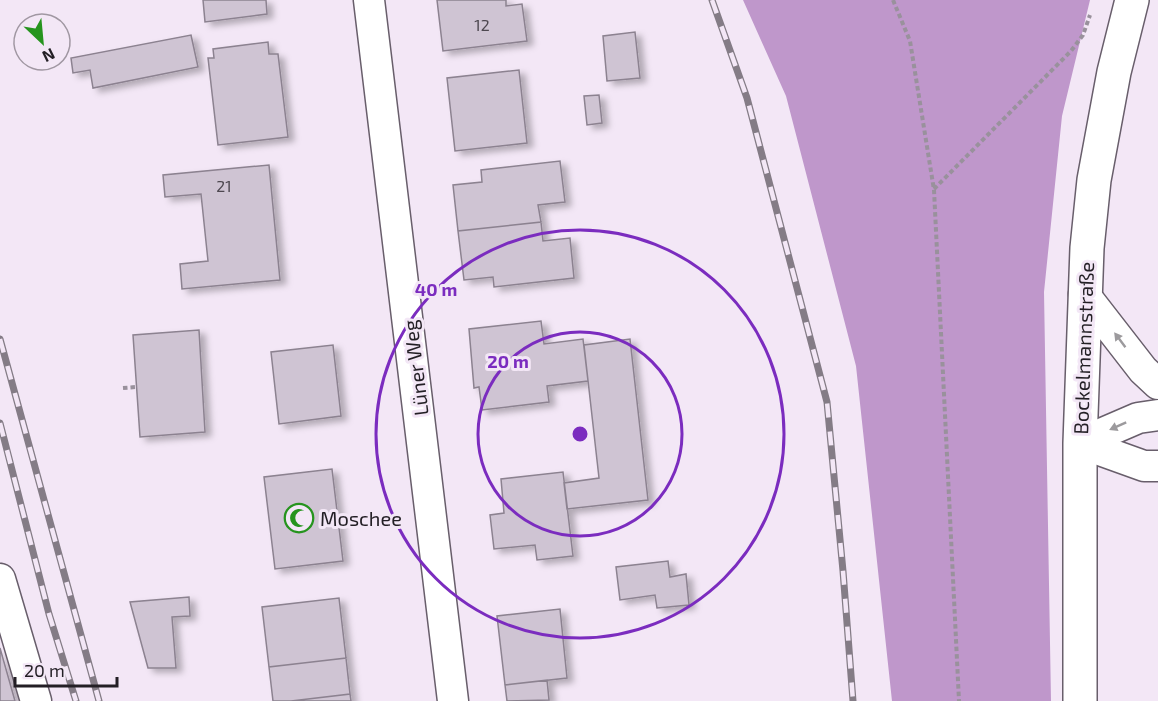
<svg xmlns="http://www.w3.org/2000/svg" width="1158" height="701" font-family="'Exo 2',sans-serif">
  <style>
    .forest { fill: #bf97cb }
    .building { fill: #cfc4d3; stroke: #8c8290; stroke-width: 1.5; filter: url(#shadow) }
    .lines { fill: none; stroke-linecap: round; stroke-linejoin: round }
    .street-casing { stroke: #685e6b; stroke-width: 33 }
    .secondary-casing { stroke: #685e6b; stroke-width: 36 }
    .path { stroke: #99919c; stroke-width: 4; stroke-dasharray: 4.5 3; stroke-linecap: butt }
    .street { stroke: #fff; stroke-width: 30 }
    .secondary { stroke: #fff; stroke-width: 33 }
    .rail-casing { stroke: #847c86; stroke-width: 7 }
    .rail { stroke: #f3e7f6; stroke-width: 4.5; stroke-dasharray: 14; stroke-linecap: butt }
    .oneway { fill: #9c9a9d }
    .ring { fill: none; stroke: #7b2cbf; stroke-width: 3 }
    .labels { text-anchor: middle; dominant-baseline: central; stroke-width: 6; stroke-linejoin: round; paint-order: stroke }
    .number-label { font-size: 16px; fill: #4e4850 }
    .street-label { font-size: 20px; fill: #231f25; stroke: #f3e7f6 }
    .poi-label { font-size: 20px; fill: #231f25; stroke: #f3e7f6; text-anchor: start }
    .centre { fill: #7b2cbf; stroke: #f3e7f6; stroke-width: 3 }
    .ring-label { font-size: 18px; text-anchor: middle; font-weight: bold; fill: #7b2cbf; stroke: #f3e7f6; stroke-width: 6; stroke-linejoin: round; paint-order: stroke }
  </style>
  <defs>
    <filter id="shadow"><feDropShadow dx="6" dy="4" stdDeviation="3" flood-color="#0004"/></filter>
  </defs>
  <rect width="100%" height="100%" fill="#f3e7f6"/>
  <path class="forest" d="M743,0H1090L1062,116L1044,292L1051,701H892L856,366L786,96Z"/>
  <path class="building" d="M203,0H266L267,14L205,22Z
    M437,0H506V6L522,4L527,41L443,51Z
    M635,32L640,78L607,81L603,36Z
    M191,35L198,67L93,88L90,70L73,73L71,58Z
    M268,42L269,54H278L288,137L218,145L208,58H214L213,49Z
    M519,70L527,143L455,151L447,78Z
    M599,95L602,123L587,125L584,96Z
    M560,161L565,202L538,205L541,222L458,231L453,185L482,182L481,170Z
    M269,165L280,280L182,289L180,264L208,261L201,194L165,197L163,175Z
    M541,222L543,241L570,238L574,278L494,287L493,277L464,280L458,231Z
    M541,321L544,344L583,339L588,381L547,386L549,402L482,410L479,387L474,388L469,329Z
    M199,330L205,432L140,437L133,335Z
    M630,339L648,500L567,509L564,483L599,478L584,345Z
    M333,345L341,416L279,424L271,352Z
    M332,469L343,561L275,569L264,477Z
    M563,472L573,556L537,560L535,545L494,549L490,515L504,513L501,479Z
    M668,561L670,577L686,574L689,605L657,608L655,595L620,600L616,567Z
    M189,597L190,616L172,617L176,668H148L130,602Z
    M339,598L346,658L269,667L262,607Z
    M560,609L567,678L505,685L497,616Z
    M0,648L15,701H0Z
    M346,658L350,694L291,701H273L269,667Z
    M547,680L549,700L507,701L505,685Z
    M350,694L351,701H291Z"/>
  <g class="lines">
    <g class="street-casing">
      <path id="street" d="M369,0L453,701
        M1084,294L1143,370L1158,384
        M1080,443L1138,418L1158,415
        M1080,443L1144,466H1158
        M0,579L36,701"/>
    </g>
    <g class="secondary-casing">
      <path id="secondary" d="M1080,701V443L1087,248L1094,180L1114,72L1132,0"/>
    </g>
    <path class="path" d="M893,0L910,41L934,190L959,701
      M934,189L1071,51L1083,35L1090,15
      M123,388L136,387"/>
    <use href="#street" class="street"/>
    <use href="#secondary" class="secondary"/>
    <g class="rail-casing">
      <path id="rail" d="M712,0L747,98L827,402L843,571L853,701
        M0,339L99,701
        M0,423L49,614L76,701"/>
    </g>
    <use href="#rail" class="rail"/>
  </g>
  <defs><path id="oneway-solid" d="M-6-.8H1V-3.2L6.5 0L1 3.2V.8H-6Z" transform="scale(1.5)"/></defs>
  <g class="oneway">
    <use href="#oneway-solid" transform="translate(1120 340) rotate(-127)"/>
    <use href="#oneway-solid" transform="translate(1118 426) rotate(156)"/>
  </g>
  <g class="ring">
    <circle cx="580" cy="434" r="102"/>
    <circle cx="580" cy="434" r="204"/>
  </g>
  <defs>
    <g id="mosque-ring" transform="scale(1.5)"><circle r="9.5" fill="#f3e7f6" stroke="#26941e" stroke-width="1.5"/><path d="M3.5-4.9A6 6 0 1 0 3.5 4.9A5 5 0 1 1 3.5-4.9Z" fill="#26941e"/></g>
  </defs>
  <g fill-rule="evenodd">
    <use href="#mosque-ring" x="299" y="518"/>
  </g>
  <g class="labels">
    <g class="number-label">
      <text x="482" y="24">12</text>
      <text x="224" y="185">21</text>
    </g>
    <g class="street-label">
      <text transform="translate(1083 348) rotate(-88)">Bockelmannstraße</text>
      <text transform="translate(415 368) rotate(-97)">Lüner Weg</text>
    </g>
    <g class="poi-label">
      <text x="320" y="518">Moschee</text>
    </g>
  </g>
  <circle cx="580" cy="434" r="9" class="centre"/>
  <g class="ring-label">
    <text x="436" y="296">40 m</text>
    <text x="508" y="368">20 m</text>
  </g>
  <g transform="translate(42 42) rotate(154)"><circle r="28" fill="#f3e7f6" stroke="#a097a2" stroke-width="1.5"/>
  <path d="M0-4.5L10 22L0 15L-10 22Z" fill="#26941e"/>
  <text y="-9" font-size="16" font-weight="bold" text-anchor="middle" fill="#231f25">N</text>
  </g>
  <path d="M15 677v9h102v-9" fill="none" stroke="#231f25" stroke-width="3"/>
  <text x="24" y="677" font-size="18" fill="#231f25" stroke="#f3e7f6" stroke-width="4.5" paint-order="stroke">20 m</text>
</svg>
